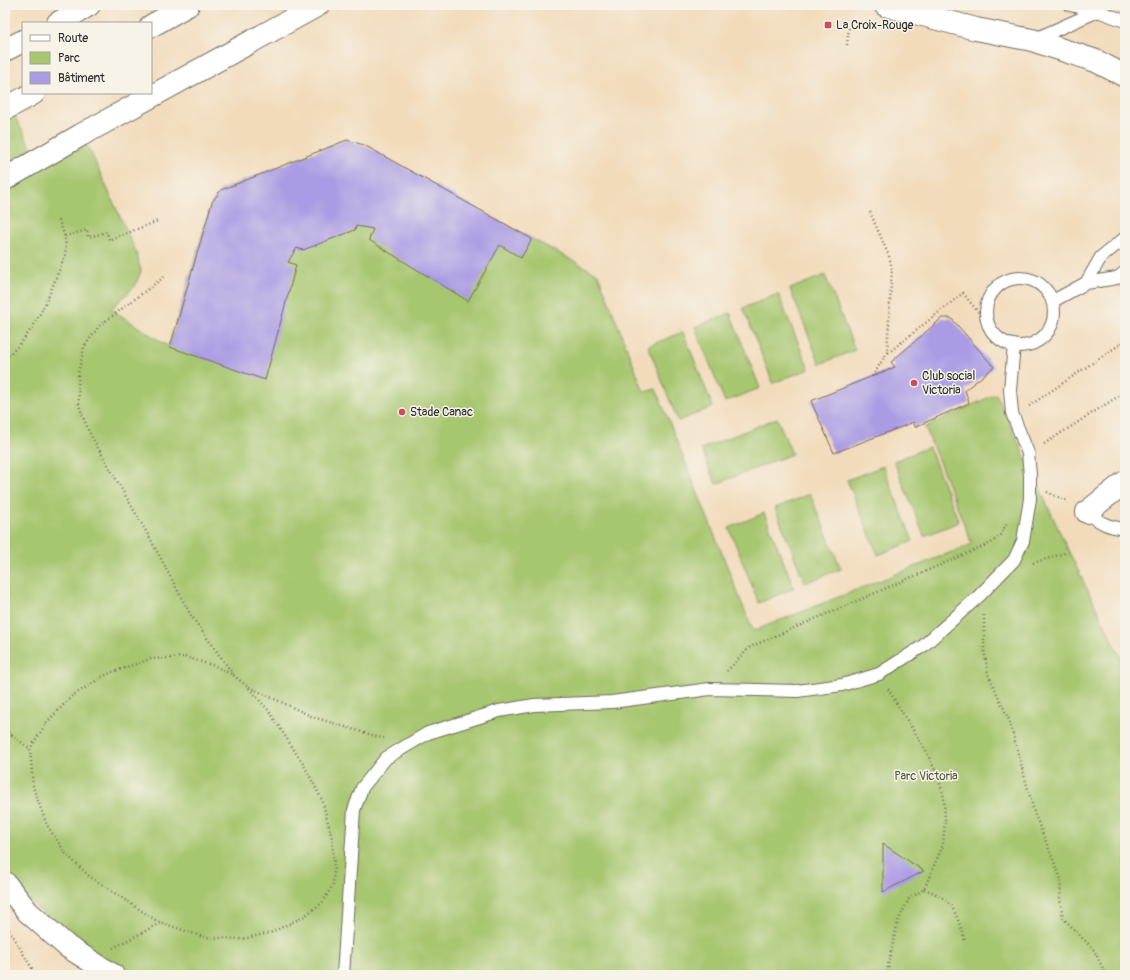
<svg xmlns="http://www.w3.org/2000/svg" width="1130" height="980" font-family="Pangolin,sans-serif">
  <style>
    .green { fill: #a7c66f; stroke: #69784d }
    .building { fill: #ab9be4 }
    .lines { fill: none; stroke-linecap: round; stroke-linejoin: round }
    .lane-casing { stroke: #71695d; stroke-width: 14 }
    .street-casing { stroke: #71695d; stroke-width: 24 }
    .secondary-casing { stroke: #71695d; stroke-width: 24 }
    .highway-casing { stroke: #71695d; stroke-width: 24 }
    .path { stroke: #71695d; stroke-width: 2.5; stroke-dasharray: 1 3; stroke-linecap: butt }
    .lane { stroke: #fff; stroke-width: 12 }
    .street { stroke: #fff; stroke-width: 22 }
    .secondary { stroke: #fff; stroke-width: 22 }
    .highway { stroke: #fff; stroke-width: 22 }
    .poi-dot { fill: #d1495b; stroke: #f7f3e8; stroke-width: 1.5 }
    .labels { text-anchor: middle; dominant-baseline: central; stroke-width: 3; stroke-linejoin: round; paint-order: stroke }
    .poi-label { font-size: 12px; fill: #2b2b2b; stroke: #f7f3e8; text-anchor: start }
    .park-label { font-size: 12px; fill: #505a3f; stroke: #f7f3e8 }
  </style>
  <rect width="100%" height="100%" fill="#f7f3e8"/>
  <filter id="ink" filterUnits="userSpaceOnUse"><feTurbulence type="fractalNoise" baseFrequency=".025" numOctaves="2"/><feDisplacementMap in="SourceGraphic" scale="8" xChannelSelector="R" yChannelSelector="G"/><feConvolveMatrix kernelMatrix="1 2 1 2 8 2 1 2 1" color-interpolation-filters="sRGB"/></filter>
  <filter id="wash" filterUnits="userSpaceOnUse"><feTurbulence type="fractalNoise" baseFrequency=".012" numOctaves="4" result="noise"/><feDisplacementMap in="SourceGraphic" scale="16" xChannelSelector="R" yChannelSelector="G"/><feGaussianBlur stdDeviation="0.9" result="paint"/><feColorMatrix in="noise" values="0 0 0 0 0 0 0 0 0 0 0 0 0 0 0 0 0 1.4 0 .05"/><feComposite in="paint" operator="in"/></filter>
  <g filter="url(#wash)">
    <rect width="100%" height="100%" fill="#f2dbbb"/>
    <path class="green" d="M10,107L37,159L81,135L92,155L136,252L141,271L135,286L111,309L169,347L212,202L221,190L347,140L598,274L644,392L656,389L753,631L972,544L925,427L996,394L1070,554L1125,666V975H113L5,880V109Z
      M825,275L855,350L820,364L790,289Z
      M778,294L809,369L773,383L743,308Z
      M730,313L760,388L725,402L695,327Z
      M683,332L713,407L678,421L648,346Z
      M777,418L792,454L716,484L701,449Z
      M929,447L959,522L924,536L894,461Z
      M883,466L913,541L878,555L847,480Z
      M810,494L841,569L805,583L775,508Z
      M764,513L794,588L759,603L729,528Z"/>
    <g id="blocks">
      <path class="building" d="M347,140L364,145L532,239L521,258L500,245L468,301L369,240L373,229L356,226L355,230L303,250L297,248L288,262L296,265L265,380L170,347L212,202L221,190Z
        M942,318H951L994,367L965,390L969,403L915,427L914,422L834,453L811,401L895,367L891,362Z
        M883,844L924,871L883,892Z"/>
    </g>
  </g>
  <g filter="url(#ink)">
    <use href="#blocks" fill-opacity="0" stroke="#71695d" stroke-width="1"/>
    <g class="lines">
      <g class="lane-casing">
        <path id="lane" d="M1070,5L1098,11L1125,21
          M1033,40L1098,11
          M986 312a34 34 0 1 1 68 0a34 34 0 1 1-68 0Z
          M1086,283L1101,257L1125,238
          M1053,301L1086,283L1117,278L1125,272
          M1087,512C1100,523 1108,527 1125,529
          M343,975L354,810L362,788L386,758L428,733L499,711L534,705L612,702L710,689L797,691L842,685L879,674L923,646L979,596L1014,560L1023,541L1030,499V475L1028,453L1012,413L1010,390L1014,345"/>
      </g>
      <g class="street-casing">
        <path id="street" d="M5,179L81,135L318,5
          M1087,512L1125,482
          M5,883L28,912L68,947L113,975"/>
      </g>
      <g class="secondary-casing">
        <path id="secondary" d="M885,5L976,29L1032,40L1096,61L1125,76"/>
      </g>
      <g class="highway-casing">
        <path id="highway" d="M58,23L89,5
          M151,26L188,5
          M5,50L23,41
          M5,109L34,93"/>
      </g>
      <path class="path" d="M847,45L849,27
        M870,212L889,256L892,269L887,353L872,377
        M65,236L87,230L88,237L107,232L109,240L158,221
        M164,277L99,326L84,347L78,374L79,406L89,432L151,540L190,614L233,674
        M888,353L963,293L989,326
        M5,358C37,333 50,292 65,256C67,241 64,232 58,219
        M1029,406L1125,341
        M1044,444L1125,392
        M1047,492L1067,501
        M1033,563L1065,553
        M984,615V649L988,674L1009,720L1035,815L1061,879L1060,899L1063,918L1094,950L1106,975
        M185,657L215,666L233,675L247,686L269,711L305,767L322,800L332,838L334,864L333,885L322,903L303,917L270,933L241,939L203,937L157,921L89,876L66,854L47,825L33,787L30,749L47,722L72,696L107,674L150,659Z
        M727,671L750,647L991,543L1001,535L1007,522
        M249,687L313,717L378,737L384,738
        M888,689L926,751L937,774L944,797L945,820L943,845L924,889L909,899L898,921L888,965V975
        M5,730L30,749
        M924,889C954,899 956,913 965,941
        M5,923L36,975
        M113,948L162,922"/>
      <use href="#lane" class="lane"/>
      <use href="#street" class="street"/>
      <use href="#secondary" class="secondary"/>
      <use href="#highway" class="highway"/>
    </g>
  </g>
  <g class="poi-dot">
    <rect x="824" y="21" width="8" height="8" rx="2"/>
    <circle cx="914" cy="383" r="4"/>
    <circle cx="402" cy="412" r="4"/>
  </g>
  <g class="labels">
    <g class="poi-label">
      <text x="836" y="25">La Croix-Rouge</text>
      <text x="922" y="376">Club social<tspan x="922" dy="14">Victoria</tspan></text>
      <text x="410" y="412">Stade Canac</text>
    </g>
    <g class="park-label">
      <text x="926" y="776">Parc Victoria</text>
    </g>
  </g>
  <rect width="1130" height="980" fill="none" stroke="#f7f3e8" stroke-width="20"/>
  <rect x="22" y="22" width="130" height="72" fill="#f7f3e8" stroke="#a5a39c"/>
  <rect x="30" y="35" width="20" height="6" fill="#ffffff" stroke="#a5a39c"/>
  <text x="58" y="42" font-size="12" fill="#2b2b2b">Route</text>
  <rect x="30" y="52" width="20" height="12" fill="#a7c66f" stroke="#a5a39c"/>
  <text x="58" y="62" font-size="12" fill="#2b2b2b">Parc</text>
  <rect x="30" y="72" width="20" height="12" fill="#ab9be4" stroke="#a5a39c"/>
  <text x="58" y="82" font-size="12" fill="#2b2b2b">Bâtiment</text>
</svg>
